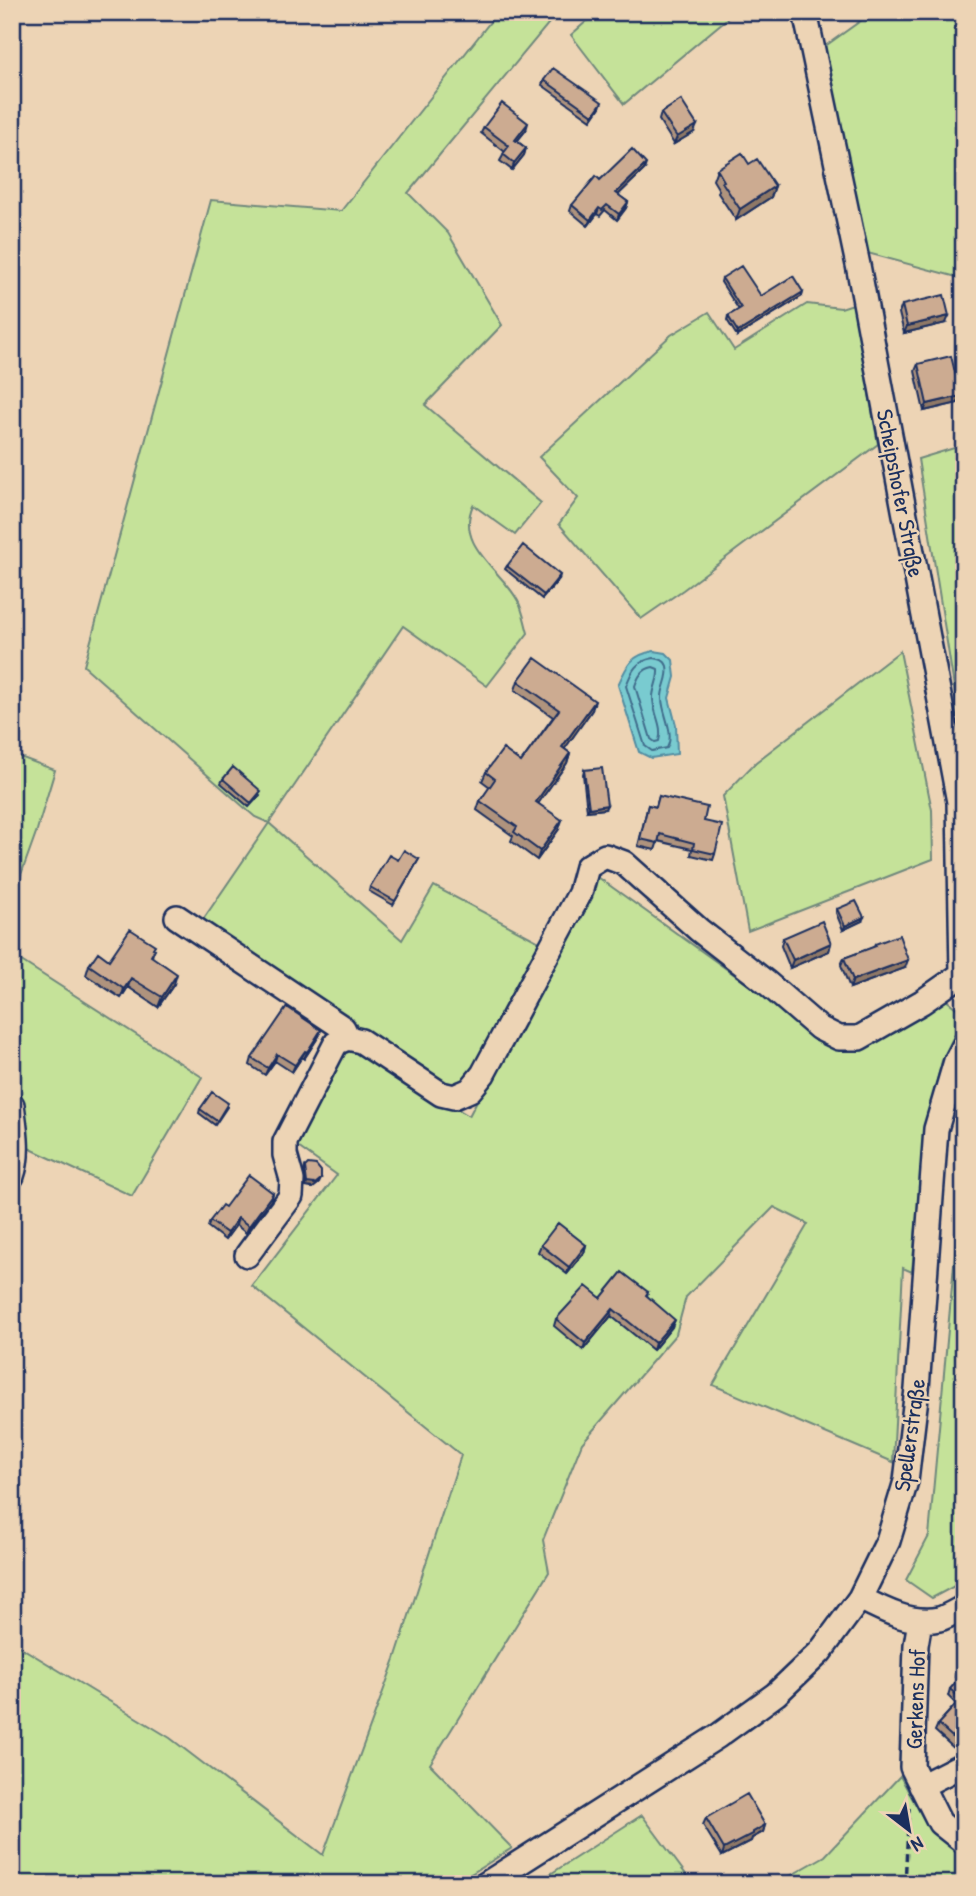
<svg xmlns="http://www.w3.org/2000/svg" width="976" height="1896" font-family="'Patrick Hand',sans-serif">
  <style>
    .green { fill: #c5e299; stroke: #70887c; stroke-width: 2 }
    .water { fill: #79cbd0; stroke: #538da2; stroke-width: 2 }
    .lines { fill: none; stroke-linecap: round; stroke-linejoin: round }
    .shore { stroke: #416d8c; stroke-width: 2 }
    .minor-casing { stroke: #1b2f5e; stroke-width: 28 }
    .path { stroke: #1b2f5e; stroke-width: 3.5; stroke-dasharray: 7 5; stroke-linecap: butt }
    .minor { stroke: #edd4b5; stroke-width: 23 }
    .wall { fill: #af937d; stroke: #1b2f5e; stroke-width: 2 }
    .shaded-wall { fill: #8f7866; stroke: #1b2f5e; stroke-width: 2 }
    .building { fill: #ccab91; stroke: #1b2f5e; stroke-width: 2 }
    .labels { text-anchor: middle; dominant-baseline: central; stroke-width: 5; stroke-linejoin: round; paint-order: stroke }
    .street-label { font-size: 23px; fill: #1b2f5e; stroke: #edd4b5 }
  </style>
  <rect width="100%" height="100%" fill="#edd4b5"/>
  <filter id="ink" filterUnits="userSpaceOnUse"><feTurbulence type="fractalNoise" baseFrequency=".0143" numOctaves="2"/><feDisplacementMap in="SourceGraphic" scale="14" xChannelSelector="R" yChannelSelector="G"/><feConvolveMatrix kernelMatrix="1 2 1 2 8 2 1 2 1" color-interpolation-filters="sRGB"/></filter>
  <g filter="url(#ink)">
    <path class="green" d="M498,12H558L408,193L448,233L502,325L425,405L541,503L515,535L473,505C455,546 501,569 518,601C523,610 525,623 528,633L487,686L403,626L269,823L402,940L434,886L543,944L466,1079L443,1086L200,924L269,823L255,817L84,666L211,200L341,211Z
      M597,12H735L624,104L571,35Z
      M873,12H964V279L860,251L824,47Z
      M807,304L841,308L853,304L878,444L683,590L641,619L559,524L578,498L539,457L671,335L709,312L734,350Z
      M964,445V750L918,459Z
      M900,651L932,810L933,859L748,931L723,796L756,762Z
      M12,754L55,770L37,830L12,900Z
      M595,875L830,1043L852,1050L868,1046L946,1000L964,1014L942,1061L925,1127L912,1272L903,1268L893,1462L713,1385L808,1224L774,1207L686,1297L676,1334L582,1443L543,1540L549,1572L430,1764L512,1848L455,1884H12V1642L170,1738L323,1855L395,1659L461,1455L252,1286L337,1175L291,1142L343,1048L362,1049L469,1116Z
      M12,955L202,1077L132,1196L22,1145L12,1042Z
      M964,1156V1581L932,1598L906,1580L929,1536Z
      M900,1776L927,1825L964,1849V1884H776L825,1856Z
      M642,1815L693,1884H535Z"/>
    <path class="water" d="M654,651L666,653L673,660L675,677L669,698L676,725L677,754L651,758L639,752L618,685C627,665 631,655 654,651Z"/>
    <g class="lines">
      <path class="shore" d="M654,658C660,659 665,660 667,666C670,678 661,688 662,699C663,716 675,733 667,748L652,751L645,746L626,686C632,670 636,661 654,658Z
        M653,667L658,669C659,679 654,686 653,696C652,712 664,726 659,741L655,742L651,739L635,686C638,677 642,669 653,667Z"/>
      <g class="minor-casing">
        <path id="minor" d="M805,12L858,265L959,802L962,974L964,978
          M177,917L343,1028L348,1038
          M12,1105C15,1128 20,1154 12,1176
          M247,1255L291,1196L292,1180L285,1155V1142L336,1043L348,1038L361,1041L441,1094L454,1097L470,1090L483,1074L580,893L587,867L605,856L624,863L699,930L767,983L819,1028L839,1038H859L922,1002L962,974
          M860,1598C883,1610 912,1625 939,1619C947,1617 956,1611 964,1607
          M920,1621L916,1645L912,1767L940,1823L964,1842
          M921,1786L964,1764
          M486,1884L718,1736L776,1694L820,1652L860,1598L888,1541L906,1481L917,1389L936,1129L956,1061L964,1046"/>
      </g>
      <path class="path" d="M905,1884L909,1808"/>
      <use href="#minor" class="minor"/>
    </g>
    <path class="wall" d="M544,80L600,107L591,120L542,85Z
      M661,113L694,132L674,144L659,120Z
      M484,127L526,130L517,141L526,148L524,155L512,170L500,161L505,152L481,133Z
      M749,164L775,186L771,197L736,220L718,193L719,190L713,180L717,169Z
      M644,170L618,195L628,202L626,208L617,220L605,210L600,216L597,214L588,226L570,211L572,205L600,180Z
      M722,278L761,296L803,292L802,296L737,336L727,320L728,316L739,310L721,282Z
      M902,305L946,323L904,333L899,313Z
      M918,364L958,403L924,411L915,371Z
      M507,566L559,579L542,599L505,569Z
      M518,681L592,710L564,749L570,753L567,763L538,803L559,829L537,860L511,841L513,836L477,810L480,801L490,787L482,781L486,772L521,762L553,717L515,690Z
      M584,770L605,809L587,811L583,774Z
      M223,779L260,795L249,807L221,783Z
      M659,796L704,821L715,854L713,860L691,855L692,849L658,841L655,850L638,846L648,805L656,807Z
      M419,859L393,905L369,891L370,887L398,860Z
      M837,909L862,921L843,930L836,913Z
      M783,938L831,943L829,951L790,968L781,946Z
      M875,944L905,968L850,988L841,965L844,958L874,947Z
      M154,949L152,957L174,984L158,1007L128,987L121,998L86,975L89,965Z
      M319,1036L304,1059L302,1057L292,1072L275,1061L265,1075L250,1065L252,1058Z
      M227,1107L215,1125L199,1113L200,1109Z
      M305,1167L319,1183L313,1188L306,1187L304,1171Z
      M273,1193L271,1200L246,1233L236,1225L225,1240L208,1227L210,1221L225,1207Z
      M541,1245H586L584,1253L567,1274L538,1252Z
      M648,1292L647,1296L672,1327L653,1350L611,1316L583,1350L554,1326L556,1319L601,1298Z
      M964,1664V1742L956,1750L935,1731L938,1724L956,1704L948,1696L950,1689L958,1680L955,1677L957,1670Z
      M964,1788V1799L960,1796Z
      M706,1818L765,1825L763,1832L752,1838L751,1841L722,1856L703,1825Z"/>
    <path class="shaded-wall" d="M602,102L600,107L591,120L593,115Z
      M528,123L526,130L513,146L515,140Z
      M697,125L694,132L674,144L677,137Z
      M526,148L524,155L512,170L514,163Z
      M646,164L644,170L614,199L616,193Z
      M775,186L771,197L736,220L740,209Z
      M628,202L626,208L617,220L619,214Z
      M599,208L597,214L588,226L590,220Z
      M803,292L802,296L737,336L738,332Z
      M949,316L946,323L904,333L907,326Z
      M961,396L958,403L924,411L927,404Z
      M560,575L559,579L542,599L544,595Z
      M595,701L592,710L559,757L562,747Z
      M570,753L567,763L533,811L536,802Z
      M607,805L605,809L587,811L589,808Z
      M562,820L559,829L537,860L540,851Z
      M864,917L862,921L843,930L845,926Z
      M831,943L829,951L790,968L793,960Z
      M908,960L905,968L850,988L853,980Z
      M177,974L174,984L158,1007L162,997Z
      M131,978L128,987L121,998L124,989Z
      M321,1030L319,1036L304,1059L307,1052Z
      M305,1051L302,1057L292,1072L295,1065Z
      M277,1054L275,1061L265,1075L268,1068Z
      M321,1179L319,1183L313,1188L306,1187L307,1183Z
      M273,1193L271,1200L246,1233L249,1226Z
      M238,1218L236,1225L225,1240L227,1233Z
      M586,1245L584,1253L567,1274L569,1267Z
      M613,1309L611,1316L583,1350L585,1343Z
      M675,1320L672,1327L653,1350L655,1343Z
      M964,1738V1742L956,1750L959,1743Z
      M765,1825L763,1832L752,1838L751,1841L722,1856L724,1849Z"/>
    <path class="building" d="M553,68L602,102L593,115L544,80Z
      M681,100L697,125L677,137L661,113Z
      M502,103L528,123L515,140L526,148L514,163L503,154L509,146L484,127Z
      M632,149L646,164L616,193L628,202L619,214L607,205L602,210L599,208L590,220L572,205L596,176L600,180Z
      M742,153L749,164L757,159L775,186L740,209L722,182L724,181L717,169Z
      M741,266L761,296L793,276L803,292L738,332L728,316L741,308L722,278Z
      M944,295L949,316L907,326L902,305Z
      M951,356L961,396L927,404L918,364Z
      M523,545L560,575L544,595L507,566Z
      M535,658L595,701L562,747L570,753L536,802L562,820L540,851L514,832L517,827L480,801L495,779L486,772L503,749L521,762L559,710L518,681Z
      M233,767L261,791L251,803L223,779Z
      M602,768L607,805L589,808L584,770Z
      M659,796L707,807L704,821L722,825L715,854L693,849L694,843L660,834L658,843L640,839L648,805L656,807Z
      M404,850L419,859L395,901L370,887L389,855L398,860Z
      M856,901L864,917L845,926L837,909Z
      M822,921L831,943L793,960L783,938Z
      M130,929L155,945L153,948L155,949L151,956L177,974L162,997L131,978L124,989L89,965L98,952L109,960Z
      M899,935L908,960L853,980L844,958L876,946L875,944Z
      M287,1007L321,1030L307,1052L305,1051L295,1065L277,1054L268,1068L252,1058Z
      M212,1092L228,1103L217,1121L200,1109Z
      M308,1164L316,1165L321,1171V1179L315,1184L307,1183L305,1167Z
      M249,1175L273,1193L249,1226L238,1218L227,1233L210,1221L222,1205L225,1207Z
      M558,1223L586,1245L569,1267L541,1245Z
      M622,1272L648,1292L646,1295L675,1320L655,1343L613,1309L585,1343L556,1319L586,1286L601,1298Z
      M964,1664V1738L959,1743L938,1724L961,1699L950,1689L963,1675L957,1670Z
      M747,1794L765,1825L753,1832V1834L724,1849L706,1818Z"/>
  </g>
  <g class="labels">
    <g class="street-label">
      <text transform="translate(901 493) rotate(79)">Scheipshofer Straße</text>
      <text transform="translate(909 1435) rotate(-82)">Spellerstraße</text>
      <text transform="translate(915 1699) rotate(-88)">Gerkens Hof</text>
    </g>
  </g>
  <rect width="976" height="1896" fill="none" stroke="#edd4b5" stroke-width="42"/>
  <rect x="21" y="21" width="934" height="1854" fill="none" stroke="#1b2f5e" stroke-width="2.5" filter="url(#ink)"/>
  <g transform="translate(909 1830) rotate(149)" stroke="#edd4b5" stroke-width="5" paint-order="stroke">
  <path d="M0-5L12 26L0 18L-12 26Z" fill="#1b2f5e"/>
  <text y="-10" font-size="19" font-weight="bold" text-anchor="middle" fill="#1b2f5e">N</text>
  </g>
</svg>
